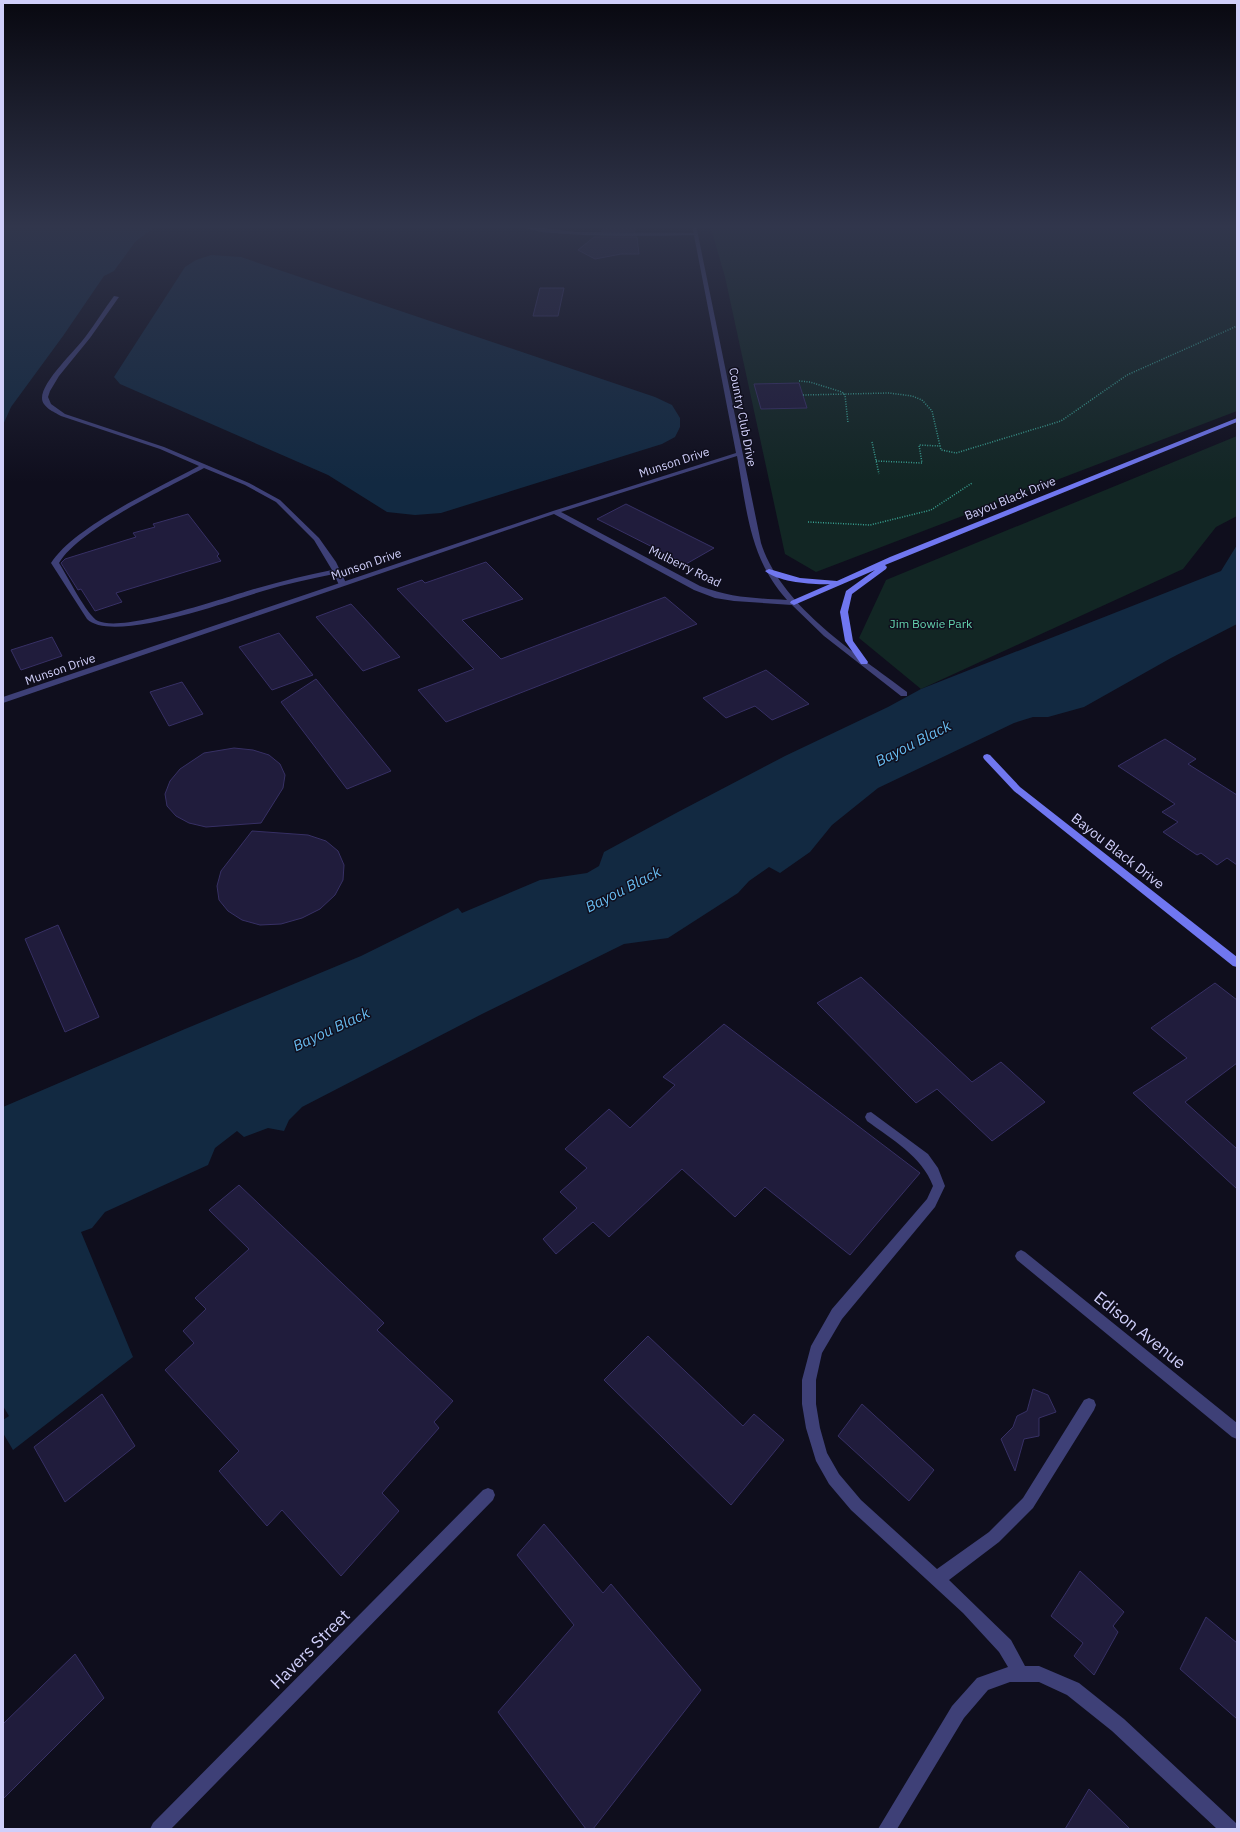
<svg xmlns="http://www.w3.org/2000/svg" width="1240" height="1832" font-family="'IBM Plex Sans',sans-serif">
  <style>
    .green { fill: #122624 }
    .water { fill: #122941 }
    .building { fill: #201c3c; stroke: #373065 }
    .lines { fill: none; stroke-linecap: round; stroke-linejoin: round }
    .path { stroke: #39a394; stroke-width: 1.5; stroke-dasharray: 1 1.5; stroke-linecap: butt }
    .lane { fill: #3e4077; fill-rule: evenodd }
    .street { fill: #3e4077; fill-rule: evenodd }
    .secondary { fill: #7077f0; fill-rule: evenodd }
    .labels { text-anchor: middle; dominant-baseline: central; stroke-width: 3; stroke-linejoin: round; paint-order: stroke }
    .far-street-label { font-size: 12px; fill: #d0cffa; stroke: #0f0e1d }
    .far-park-label { font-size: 12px; fill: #63d1ad; stroke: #0f0e1d }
    .street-label { font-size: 14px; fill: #d0cffa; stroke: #0f0e1d }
    .water-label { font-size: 15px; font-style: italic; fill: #67bbef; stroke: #0f0e1d }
    .near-street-label { font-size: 17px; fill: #d0cffa; stroke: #0f0e1d }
  </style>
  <rect width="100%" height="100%" fill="#0f0e1d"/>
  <path class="green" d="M710,225H1237V411L816,572L785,554L725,277Z
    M1237,436V516L1216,527L1183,569L921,689L859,638L886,580Z"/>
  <path class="water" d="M3,225H157L135,242L114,271L104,276L63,336L11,407L3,425Z
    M211,255L241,257L655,397L672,405L680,418V427L675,437L662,444L441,513L415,515L387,512L328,475L120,384L114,377L185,267L196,260Z
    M1237,545V624L1171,658L1084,707L1048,717H1033L1014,723L878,788L832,825L810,852L780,873L769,867L749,881L738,893L668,938L624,944L482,1014L302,1107L289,1120L284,1131L268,1128L244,1137L237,1131L215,1148L208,1165L105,1212L92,1228L81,1232L133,1357L13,1450L3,1433V1420L9,1416L3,1406V1107L185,1029L361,956L458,908L462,913L540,880L587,873L599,866L604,852L678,812L785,756L888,707L921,689L1221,571Z"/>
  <path class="building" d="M607,225H634L635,231H601Z
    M594,237H637L639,254H621L595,259L578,250Z
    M540,288H564L558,316H533Z
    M799,383L807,408L761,409L754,384Z
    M626,504L714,548L686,564L597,519Z
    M188,514L219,554L217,556L221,561L116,593L122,602L95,611L81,589L78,590L61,563L65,559L136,537L133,533L155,527L153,524Z
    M486,562L523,599L462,620L501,659L665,597L697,624L446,722L418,690L474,669L397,589L422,580L425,583Z
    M351,604L400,657L363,671L316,617Z
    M279,633L313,675L272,690L239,647Z
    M52,637L62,656L21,670L11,650Z
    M766,670L809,704L772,720L755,706L726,718L703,698Z
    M316,679L391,771L347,789L281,702Z
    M182,682L203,714L169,726L150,692Z
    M1165,739L1196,759L1188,764L1237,795V865L1227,858L1217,865L1201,853L1197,855L1163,832L1178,822L1162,812L1175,804L1118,766Z
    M234,748L253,750L269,755L280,764L285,775L283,788L261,823L206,827L189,823L176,816L167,806L165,794L170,781L180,769L204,753Z
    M252,831L308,835L326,841L338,851L344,865L343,880L335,895L320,909L302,918L281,924L260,925L242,920L228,911L219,900L217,886L221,871Z
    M58,925L99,1017L65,1032L25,939Z
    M861,977L972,1082L1001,1062L1045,1102L992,1141L937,1089L916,1103L817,1003Z
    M1215,983L1237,1000V1063L1185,1102L1237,1149V1189L1133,1093L1187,1058L1151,1028Z
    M724,1024L920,1173L850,1255L765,1187L735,1217L682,1169L609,1237L593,1222L556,1254L543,1239L577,1208L560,1192L587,1168L565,1149L609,1109L630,1128L675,1085L663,1077Z
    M239,1185L384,1323L377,1330L453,1401L434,1422L439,1428L382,1493L399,1511L341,1576L282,1510L267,1526L219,1471L239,1451L165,1370L194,1343L183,1331L206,1309L195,1298L249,1249L209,1210Z
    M648,1336L743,1426L754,1414L784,1440L731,1505L604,1380Z
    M1033,1389L1048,1395L1056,1412L1039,1418V1436L1024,1439L1015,1471L1001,1439L1013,1427L1017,1416L1027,1411Z
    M102,1394L135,1446L65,1502L34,1447Z
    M862,1404L934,1470L909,1501L838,1436Z
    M544,1524L603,1593L611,1584L701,1690L593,1829H586L498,1712L574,1625L517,1555Z
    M1080,1571L1124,1612L1113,1626L1118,1632L1094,1675L1074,1656L1083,1643L1051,1616Z
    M1206,1617L1237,1643V1719L1180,1669Z
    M75,1654L104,1698L3,1799V1724Z
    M1089,1789L1130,1829H1065Z"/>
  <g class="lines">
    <path class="path" d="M799,381L810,382L842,392L845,395L848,423
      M803,395L889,393L912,396L922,400L932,411L940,446
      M872,442L879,474
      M876,461L922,463L919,445L940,446L941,450L956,453L1061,421L1127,375L1237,326
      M808,522L870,525L931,510L972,483"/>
    <path class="lane" d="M520,225L576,232L696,233L698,234L696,235C653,236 610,237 568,234C552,233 534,233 520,225Z
      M114,296L119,297L90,338L59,376L50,391L48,397L51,404L65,414L164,447L249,483L280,500L319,538L336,562L346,583L345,585H339L334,574C310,579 286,584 263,591C229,601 112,644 87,619L51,563C75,526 158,488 199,466L160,449L61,416C54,412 42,407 42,398C42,381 76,350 86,336C96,323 104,309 114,296ZM204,468L245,485L276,502L314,540L332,570C307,575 282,581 258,588C226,597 125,633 98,621C87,616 67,575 59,563C79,529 167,488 204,468Z
      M871,1112L928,1154L938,1168L945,1186L935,1207L842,1319L822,1353L816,1380V1404L820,1428L827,1453L839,1474L861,1500L937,1569L989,1532L1023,1498L1084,1400L1089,1398L1094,1400L1096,1405L1094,1410L1033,1508L999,1542L949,1580L1011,1640L1025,1666H1039L1079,1683L1124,1719L1236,1823L1237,1829H1217L1112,1731L1067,1695L1039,1682H1010L988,1690L964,1718L897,1829H878L952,1706L977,1678L1008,1667L999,1652L963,1613L851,1510L829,1484L816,1461L806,1428L802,1404V1380L811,1346L832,1309L927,1199L933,1186C922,1156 891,1139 867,1121L865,1117L867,1113Z"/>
    <path class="street" d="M692,225H696L761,543C782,608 855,652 907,692V696H901L824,636L792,605L734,601L715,598L694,590L554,514L3,703V697L553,511L736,453ZM737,456C747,510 749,558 787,600C755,598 731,598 700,586L561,512Z
      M1021,1250L1025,1252L1237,1423V1439L1232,1437L1017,1260L1015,1256L1017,1252Z
      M488,1488L493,1490L495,1495L493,1500L171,1829H150L153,1823L483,1490Z"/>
    <path class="secondary" d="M1237,418V422L885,565L887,567L886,569L852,594L848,612L853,641L868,662L867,664H861L845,641L840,612L846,591L875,570L794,605L790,603L791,601L830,584C813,585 778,582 765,571L769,569L800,578L837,581L890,557Z
      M987,754L990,755L1020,787L1237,957V967L1233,966L1014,791L984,759L983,757L984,755Z"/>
  </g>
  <linearGradient id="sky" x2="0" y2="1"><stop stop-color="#080810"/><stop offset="0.47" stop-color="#31364c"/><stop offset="1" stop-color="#31364c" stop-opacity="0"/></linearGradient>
  <rect width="1240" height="482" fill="url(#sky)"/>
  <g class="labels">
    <g class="far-street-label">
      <text transform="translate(743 417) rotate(79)">Country Club Drive</text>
      <text transform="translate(674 462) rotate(-18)">Munson Drive</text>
      <text transform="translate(1010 498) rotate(-22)">Bayou Black Drive</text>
      <text transform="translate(366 564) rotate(-19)">Munson Drive</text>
      <text transform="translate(685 566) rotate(26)">Mulberry Road</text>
      <text transform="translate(60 669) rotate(-19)">Munson Drive</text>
    </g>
    <g class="far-park-label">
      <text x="931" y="623">Jim Bowie Park</text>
    </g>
    <g class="street-label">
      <text transform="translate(1118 851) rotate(38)">Bayou Black Drive</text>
    </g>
    <g class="water-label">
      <text transform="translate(913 743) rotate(-27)">Bayou Black</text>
      <text transform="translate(623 889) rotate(-27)">Bayou Black</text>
      <text transform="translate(331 1029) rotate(-25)">Bayou Black</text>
    </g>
    <g class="near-street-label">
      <text transform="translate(1140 1330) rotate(39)">Edison Avenue</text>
      <text transform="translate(310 1649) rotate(-45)">Havers Street</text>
    </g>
  </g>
  <rect width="1240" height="1832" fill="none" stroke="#d0cffa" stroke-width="8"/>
</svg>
